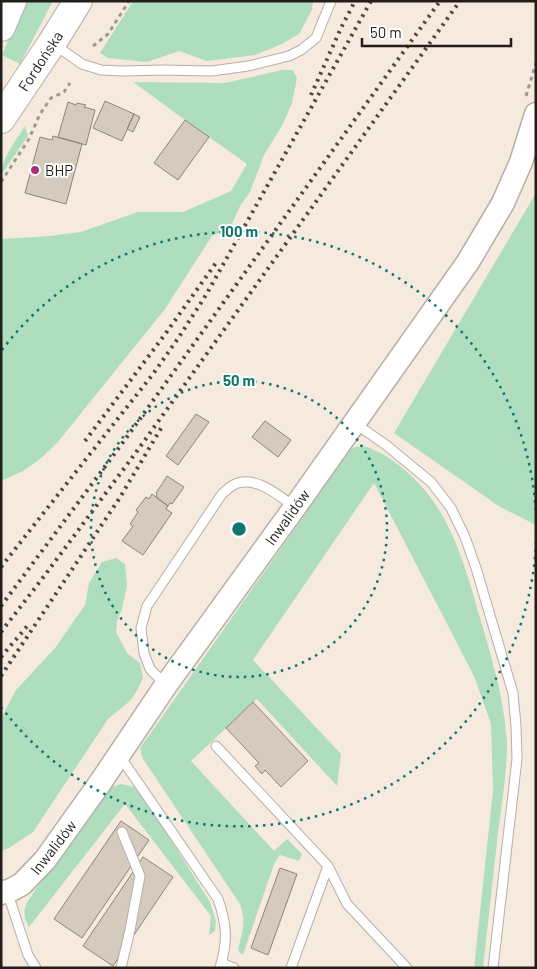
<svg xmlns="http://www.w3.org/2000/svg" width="537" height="969" font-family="Barlow,sans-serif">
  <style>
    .green { fill: #afdebe }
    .building { fill: #d5cabe; stroke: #8e847a }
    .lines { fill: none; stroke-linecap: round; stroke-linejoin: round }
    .service-casing { stroke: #b9aea3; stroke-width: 11 }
    .tertiary-casing { stroke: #b9aea3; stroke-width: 25 }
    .primary-casing { stroke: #b9aea3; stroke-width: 30 }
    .path { stroke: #a1988f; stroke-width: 3; stroke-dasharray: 4 4; stroke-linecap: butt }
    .service { stroke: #fff; stroke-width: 9 }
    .tertiary { stroke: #fff; stroke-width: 22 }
    .primary { stroke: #fff; stroke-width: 28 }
    .rail { stroke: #4d4842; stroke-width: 4; stroke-dasharray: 2.5 5; stroke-linecap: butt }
    .ring { fill: none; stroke: #0f766e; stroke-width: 2.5; stroke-dasharray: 2.5 5 }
    .poi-dot { fill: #ab2d7c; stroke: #fff; stroke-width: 2 }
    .labels { text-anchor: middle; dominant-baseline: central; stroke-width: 4; stroke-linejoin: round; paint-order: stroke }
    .street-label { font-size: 15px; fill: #221e1a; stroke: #fff }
    .poi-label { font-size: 15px; fill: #221e1a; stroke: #fff; text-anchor: start }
    .centre { fill: #0f766e; stroke: #fff; stroke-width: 2.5 }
    .ring-label { font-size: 15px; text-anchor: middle; font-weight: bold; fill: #0f766e; stroke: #fff; stroke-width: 4; stroke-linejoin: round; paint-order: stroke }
  </style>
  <rect width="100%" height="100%" fill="#f6eade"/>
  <path class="green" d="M25,1H53L20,64L2,55Z
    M133,1H313L312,10L299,34L280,45L255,55L207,61L179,51L147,62L108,58L100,53Z
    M282,70H293L297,78L292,103L283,124L264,155L250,192L240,206L230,228L212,236L165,309L57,443L40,459L23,471L1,481V239L50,236L81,232L138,212H183L231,191L247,164L185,120L133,82L225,83Z
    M25,126L28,136L1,175C1,159 17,139 25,126Z
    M536,193V525L500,507L394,433Z
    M364,446C380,451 393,460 406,471C453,511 466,571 483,628C492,659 501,690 505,723C505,730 507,736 507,742C507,772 502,803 498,833C493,878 488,923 483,968H474L493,790L491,724L474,676L374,483L253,660L341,754L337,786L257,699L191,761L274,851L287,839L302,854L299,861L280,855L274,864L243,955L239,952L238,949C243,930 246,922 240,904L143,759L140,748L351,449L356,447Z
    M116,558L125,564L127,585L122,609L117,621L116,632L127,653L140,663L143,678L138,689L130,701L108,719L33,832L9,848L1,851V718L16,690L55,648L85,605L89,583L102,562Z
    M121,784L135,787L140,791L210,902L216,922L215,931L209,935L211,916L125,804L29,927C24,917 22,911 28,901L103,791L108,788Z"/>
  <path class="building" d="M105,101L134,114L122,141L93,128Z
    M68,102L76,105L77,103L86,105L84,107L95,110L86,145L58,137Z
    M134,114L140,117L133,132L127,129Z
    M185,120L209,137L178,180L154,163Z
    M53,136L82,144L66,204L25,193L40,137L52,140Z
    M196,414L209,422L178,465L166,456Z
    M265,421L291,440L278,457L252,437Z
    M167,476L184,487L172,504L170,503L168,506L156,497L157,494L156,493Z
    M152,494L168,506L166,509L172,513L143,555L122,541L133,526L130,524L138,512L136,510L146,497L149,499Z
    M253,702L308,761L281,787L265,770L262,774L255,766L259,763L226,728Z
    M121,821L149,840L82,938L54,919Z
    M143,857L173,877L113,966L83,946Z
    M280,868L297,874L268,955L251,948Z"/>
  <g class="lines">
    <g class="service-casing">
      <path id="service" d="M55,45L82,64L101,70L123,71L162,70L212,71L248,66L289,56L301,50L316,38L331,1
        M356,424L386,445L431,482L451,508L465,537L476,568L513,693L516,726L517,759L493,968
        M166,685L150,669L144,653L141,628L147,606L222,494C226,491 232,484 238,483C258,477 279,496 295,507
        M216,746L328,866L291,968
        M119,755L218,899C227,925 228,941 220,968
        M328,866L347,904L407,968
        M7,891L28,955L36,968
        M221,963L234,968
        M121,968L130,930L140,876L122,832"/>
    </g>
    <g class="tertiary-casing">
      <path id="tertiary" d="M1,893L11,890L22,884L45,860L100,783L166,685L295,507L468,262L503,203L521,162L536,114"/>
    </g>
    <g class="primary-casing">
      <path id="primary" d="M1,27L12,1
        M1,119L52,43L78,1"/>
    </g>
    <path class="path" d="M93,46L108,34L129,1
      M526,96L536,63
      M1,182L29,139L40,114L51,98L64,92L70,83"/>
    <use href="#service" class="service"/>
    <use href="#tertiary" class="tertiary"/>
    <use href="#primary" class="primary"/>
    <path class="rail" d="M311,95L341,28L355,1
      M85,441L166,333L218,260
      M1,567L153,374L179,337L206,295L371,1
      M1,606L124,441L440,1
      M1,632L45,575L137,451L460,1
      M1,657L29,624
      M1,676L119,499L163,425"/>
  </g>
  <g class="ring">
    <circle cx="239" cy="529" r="148"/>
    <path d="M536 542A297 297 0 0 1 2 708M2 350A297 297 0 0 1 536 516"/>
  </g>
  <circle class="poi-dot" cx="35" cy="170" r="5"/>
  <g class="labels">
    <g class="street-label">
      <text transform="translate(40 61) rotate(-57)">Fordońska</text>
      <text transform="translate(287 517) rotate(-54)">Inwalidów</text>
      <text transform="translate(53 847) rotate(-52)">Inwalidów</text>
    </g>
    <g class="poi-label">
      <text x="45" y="170">BHP</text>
    </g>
  </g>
  <circle cx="239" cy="529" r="8" class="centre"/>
  <g class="ring-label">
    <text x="239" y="237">100 m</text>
    <text x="239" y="386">50 m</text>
  </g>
  <rect width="537" height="969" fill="none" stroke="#221e1a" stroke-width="5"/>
  <path d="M362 38v8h149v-8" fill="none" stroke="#221e1a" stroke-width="2.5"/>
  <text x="370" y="38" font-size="15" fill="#221e1a" stroke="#ffffff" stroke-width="4" paint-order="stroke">50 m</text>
</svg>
